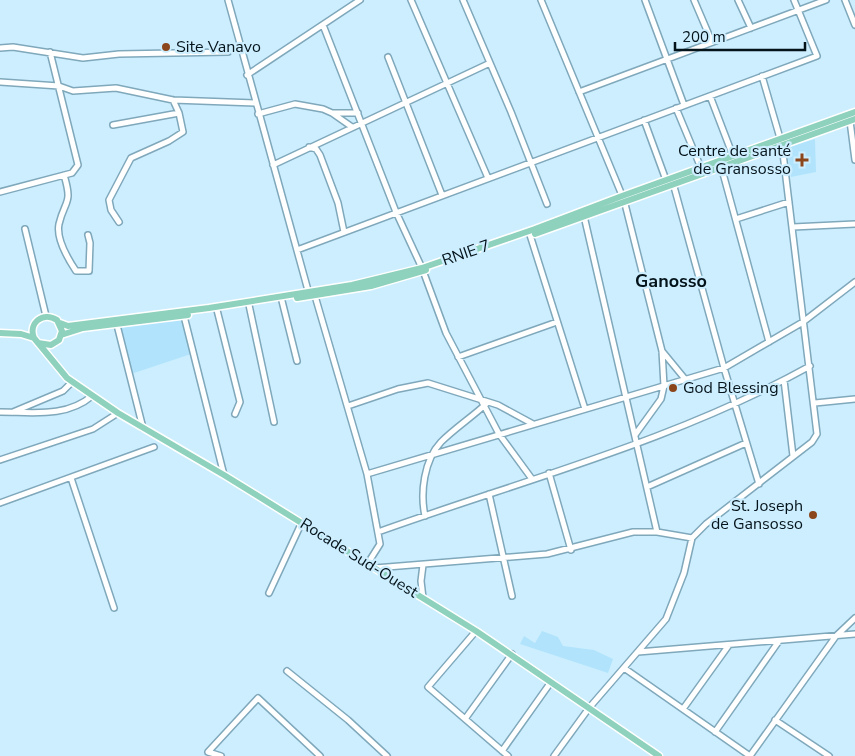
<svg xmlns="http://www.w3.org/2000/svg" width="855" height="756" font-family="'Nunito Sans',sans-serif">
  <style>
    .built { fill: #b1e4fc }
    .lines { fill: none; stroke-linecap: round; stroke-linejoin: round }
    .minor-casing { stroke: #7fa8bb; stroke-width: 8 }
    .major-casing { stroke: #fff; stroke-width: 9 }
    .minor { stroke: #fff; stroke-width: 5 }
    .major { stroke: #8ed1bc; stroke-width: 6 }
    .poi-dot { fill: #8b461c; stroke: #cdeeff; stroke-width: 2 }
    .labels { text-anchor: middle; dominant-baseline: central; stroke-width: 4.5; stroke-linejoin: round; paint-order: stroke }
    .poi-label { font-size: 16px; fill: #04131a; stroke: #cdeeff; text-anchor: start }
    .street-label { font-size: 16px; fill: #04131a; stroke: #cdeeff }
    .neighbourhood-label { font-size: 18px; font-weight: bold; fill: #04131a; stroke: #cdeeff }
  </style>
  <rect width="100%" height="100%" fill="#cdeeff"/>
  <path class="built" d="M815,139L816,172L791,177L786,148Z
    M182,319L191,354L131,374L120,328Z
    M542,631L558,637L563,646L594,650L613,659L608,673L520,644L524,636L535,643Z"/>
  <g class="lines">
    <g class="minor-casing">
      <path id="minor" d="M228,0L309,294
        M411,0L488,178
        M463,0L511,112L547,204
        M541,0L624,200L662,351L664,386L661,399L635,435
        M645,0L684,105
        M694,0L712,42
        M738,0L751,28
        M845,0L855,25
        M323,25L396,212L422,268L446,333L499,434L532,479
        M0,48L13,47L83,58L119,54L228,52
        M388,57L442,195
        M247,75L360,0
        M0,82L59,86L73,91L116,88L173,100L255,103
        M579,92L826,0
        M710,96L733,156
        M676,108L701,168
        M332,113L352,127
        M258,114L295,104L323,109L332,113H358
        M644,120L666,180
        M850,121L855,160
        M113,125L179,113
        M309,147L316,149L320,155L338,203L344,232
        M273,165L490,63
        M721,166L769,342
        M64,175C73,205 65,199 59,224C56,238 68,259 76,271H89L90,243L88,235
        M673,183L724,368L759,484
        M0,192L72,173L78,165L50,52
        M584,216L657,532
        M736,219L789,202
        M119,222L111,210L109,200L131,158L169,141L183,132L179,113L173,100
        M793,227L855,224
        M25,229L46,316
        M530,235L585,409
        M297,250L817,56L794,0
        M315,296L367,474L380,544L368,563
        M282,301L297,361
        M249,305L274,422
        M217,310L240,402L235,414
        M184,316L224,475
        M117,325L143,428
        M662,351L685,379
        M458,357L557,322
        M784,380L793,456
        M815,403L855,399
        M348,406L398,389L428,383L498,405L533,424
        M0,412C32,412 66,418 92,396
        M13,412L63,391L72,382
        M0,460L93,429L118,413
        M549,473L571,550
        M367,474L724,368L803,322L855,282
        M71,478L114,608
        M647,487L746,443
        M489,494L512,596
        M0,503L154,447
        M425,516C420,493 424,460 441,442C455,428 472,417 486,404
        M378,532C523,480 675,441 810,366
        M423,565L421,581L423,598
        M375,568L547,554L633,532H657L692,538
        M269,593L302,522
        M476,631L428,687L508,756
        M638,652L855,634
        M624,668L750,756
        M287,671L348,720L387,756
        M683,709L729,645
        M465,719L512,654
        M775,720L829,756
        M715,732L779,641
        M502,751L551,682
        M221,756L208,752L258,698L320,756
        M554,756L589,708L666,619L684,573L692,538L706,524L812,442L817,434L782,145L762,76
        M750,756L836,636L855,618"/>
    </g>
    <g class="major-casing">
      <path id="major" d="M535,234L855,119
        M297,298L371,286L426,270
        M60,323L68,326L209,308L352,285L422,268L535,229L622,196L855,112
        M0,333L21,334L34,338
        M61,335L83,328L188,315
        M38,343L51,345L59,340L62,331L57,320C43,311 28,323 34,338L67,378L118,413L224,475L476,631L659,756"/>
    </g>
    <use href="#minor" class="minor"/>
    <use href="#major" class="major"/>
  </g>
  <g class="poi-dot">
    <circle cx="166" cy="47" r="5"/>
    <path d="M799.5 152.5h5v5h5v5h-5v5h-5v-5h-5v-5h5z"/>
    <circle cx="673" cy="388" r="5"/>
    <circle cx="813" cy="515" r="5"/>
  </g>
  <g class="labels">
    <g class="poi-label">
      <text x="176" y="47">Site Vanavo</text>
      <text x="791" y="151" text-anchor="end">Centre de santé<tspan x="791" dy="18">de Gransosso</tspan></text>
      <text x="683" y="388">God Blessing</text>
      <text x="803" y="506" text-anchor="end">St. Joseph<tspan x="803" dy="18">de Gansosso</tspan></text>
    </g>
    <g class="street-label">
      <text transform="translate(466 253) rotate(-19)">RNIE 7</text>
      <text transform="translate(359 558) rotate(32)">Rocade Sud-Ouest</text>
    </g>
    <g class="neighbourhood-label">
      <text x="671" y="281">Ganosso</text>
    </g>
  </g>
  <path d="M675 42v8h130v-8" fill="none" stroke="#04131a" stroke-width="2.5"/>
  <text x="682" y="42" font-size="15" fill="#04131a" stroke="#cdeeff" stroke-width="4" paint-order="stroke">200 m</text>
</svg>
